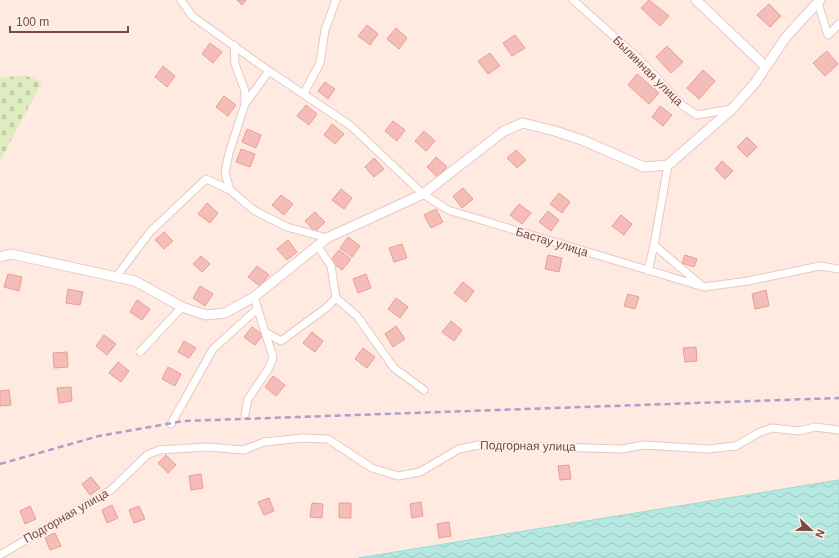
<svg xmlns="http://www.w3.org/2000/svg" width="839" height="558" font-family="Arial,sans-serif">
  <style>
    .cemetery { fill: url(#cemetery-stones) }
    .water { fill: url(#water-waves); stroke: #9adbd2 }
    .building { fill: #f5bdb7; stroke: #e99d96 }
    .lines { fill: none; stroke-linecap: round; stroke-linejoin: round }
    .minor-casing { stroke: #e8c8c2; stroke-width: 9 }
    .tertiary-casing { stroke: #e8c8c2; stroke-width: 11 }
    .minor { stroke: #fff; stroke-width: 7 }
    .tertiary { stroke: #fff; stroke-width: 9 }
    .rail { stroke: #a9a0c8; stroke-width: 2.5; stroke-dasharray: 6 4; stroke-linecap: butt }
    .labels { text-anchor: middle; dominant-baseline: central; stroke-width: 3.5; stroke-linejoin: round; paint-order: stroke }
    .street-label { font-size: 12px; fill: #774946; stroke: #fff0e9 }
  </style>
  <defs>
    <pattern id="cemetery-stones" width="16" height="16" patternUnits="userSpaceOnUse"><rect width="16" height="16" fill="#dfecbf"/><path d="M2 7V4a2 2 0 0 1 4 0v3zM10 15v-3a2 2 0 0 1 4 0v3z" fill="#c3cca6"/></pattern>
    <pattern id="water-waves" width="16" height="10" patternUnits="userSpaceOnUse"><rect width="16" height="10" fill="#b5e8e0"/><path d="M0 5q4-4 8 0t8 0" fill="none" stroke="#9fc8c2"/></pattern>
  </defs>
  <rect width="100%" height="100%" fill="#feeae1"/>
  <path class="cemetery" d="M24,75L42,82L0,161V78Z"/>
  <path class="water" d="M839,480V558H358Z"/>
  <path class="building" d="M237,0H246L242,5Z
    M649,0L669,16L660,26L641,8Z
    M769,4L781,16L770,27L757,15Z
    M367,25L378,34L370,45L358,36Z
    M396,28L407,38L399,49L387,39Z
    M515,35L525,48L512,56L503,43Z
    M210,43L222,52L213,63L202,54Z
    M667,46L683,62L671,73L656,57Z
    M827,51L838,64L825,76L813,63Z
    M490,53L500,66L488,74L478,61Z
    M163,66L175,76L167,87L155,77Z
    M703,70L715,81L699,99L687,88Z
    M637,74L659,93L649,104L628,85Z
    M325,82L335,89L328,99L318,91Z
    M224,96L236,105L228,116L216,107Z
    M306,105L317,114L309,125L297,116Z
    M660,106L672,115L663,126L652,117Z
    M393,121L405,130L397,141L385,131Z
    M332,124L344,134L335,144L324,135Z
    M247,129L261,135L256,148L242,142Z
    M424,131L435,141L426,151L415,141Z
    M747,137L757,147L747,157L737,147Z
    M241,149L255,154L250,167L236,162Z
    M516,150L526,160L517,168L507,158Z
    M436,157L447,167L437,177L427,167Z
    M374,158L384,169L374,177L365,167Z
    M722,161L733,171L725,179L715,169Z
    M463,188L473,199L462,208L453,196Z
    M341,189L352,198L344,209L332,200Z
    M559,193L570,202L562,213L550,204Z
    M281,195L293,204L284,215L272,205Z
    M207,203L218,213L210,223L198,214Z
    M519,204L531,213L522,224L510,215Z
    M436,209L443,222L431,228L424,215Z
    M548,211L559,220L551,231L539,222Z
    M315,212L325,222L315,232L305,221Z
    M621,215L632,224L624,235L612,226Z
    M164,232L173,241L164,249L155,240Z
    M348,237L360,246L352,257L340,248Z
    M288,240L297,252L287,260L277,249Z
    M402,244L407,258L394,262L389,248Z
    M339,250L351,259L342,270L330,261Z
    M548,255L562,258L559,272L545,269Z
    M685,255L697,259L694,267L682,263Z
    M201,256L210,264L202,272L193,264Z
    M257,266L269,275L260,286L248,277Z
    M8,274L22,277L19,291L4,287Z
    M366,274L371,288L358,293L353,279Z
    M463,282L474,291L466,302L454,293Z
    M200,286L213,294L205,306L193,298Z
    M68,289L83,292L80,305L66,303Z
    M766,290L769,306L755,309L752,294Z
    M628,294L639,297L635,309L624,306Z
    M396,298L408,307L400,318L388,309Z
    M137,300L150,309L142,320L130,312Z
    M451,321L462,330L454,341L442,332Z
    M396,326L405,339L393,347L385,334Z
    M252,327L263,335L255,345L244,337Z
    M312,332L323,341L315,352L303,343Z
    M104,335L116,344L107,355L96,346Z
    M184,341L196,348L189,358L178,352Z
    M696,347L697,361L685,362L683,348Z
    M363,348L375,357L367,368L355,359Z
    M67,352L68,367L54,368L53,353Z
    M118,362L129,371L121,382L109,373Z
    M168,367L181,374L175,386L162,379Z
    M273,376L285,385L276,396L265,387Z
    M71,387L72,401L59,403L57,388Z
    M9,390L11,405L0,406V391Z
    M166,455L176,465L168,473L158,463Z
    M569,465L571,479L560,480L558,466Z
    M201,474L203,488L191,490L189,476Z
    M91,477L100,488L90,495L82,484Z
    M269,498L274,511L264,515L258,502Z
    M421,502L423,516L412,518L410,504Z
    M312,503L323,504L322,518L310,517Z
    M339,503H351V518H339Z
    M112,505L118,518L107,523L102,510Z
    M30,506L36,519L25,524L20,511Z
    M139,506L145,519L134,523L129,510Z
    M449,522L451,536L439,538L437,524Z
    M55,533L61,546L50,550L45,537Z"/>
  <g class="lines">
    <g class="minor-casing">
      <path id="minor" d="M181,0L192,16L269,71L351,126L423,194L448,210L704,287L748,281L820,266L839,269
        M573,0L637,57L683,106L697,115L732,109
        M818,3L828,35L839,24
        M234,45L235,64L245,91V104
        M269,71L245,104L229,153L225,173L230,190L255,211L287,227L327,238
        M304,93L320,63L325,30L336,0
        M668,165L654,245L702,286
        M317,245L331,266L336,298L357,316L394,368L424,390
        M648,271L654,245
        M116,277L150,232L206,179L230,190
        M254,297L265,332L281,341L326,308L336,298
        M140,352L182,307
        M245,414L248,399L269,368L273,357L265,332
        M171,424L213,349L257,309
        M0,555L111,490L147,455L159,450L207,447L244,450L264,442L303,438L328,439L372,468L398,476L420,472L459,449L478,445L622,449L644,445L708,449L736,446L758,433L772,428L799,431L815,427L839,430"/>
    </g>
    <g class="tertiary-casing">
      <path id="tertiary" d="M696,0L765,66
        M0,257L11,254L135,281L182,307L206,315L225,313L254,297L327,238L423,194L504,131L523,123L555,131L582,140L644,167L668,165L732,109L755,83L786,37L820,0"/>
    </g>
    <use href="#minor" class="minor"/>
    <use href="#tertiary" class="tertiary"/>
    <path class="rail" d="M0,464L99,436L184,421L839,398"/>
  </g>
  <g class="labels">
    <g class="street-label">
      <text transform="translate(648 71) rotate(45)">Былинная улица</text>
      <text transform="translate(552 242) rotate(17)">Бастау улица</text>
      <text transform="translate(528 446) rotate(1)">Подгорная улица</text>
      <text transform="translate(66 516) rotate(-30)">Подгорная улица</text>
    </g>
  </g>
  <g transform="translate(811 530) rotate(112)" stroke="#fff0e9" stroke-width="3" paint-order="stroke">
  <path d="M0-3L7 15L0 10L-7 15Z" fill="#774946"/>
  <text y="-6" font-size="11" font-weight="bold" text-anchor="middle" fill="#774946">N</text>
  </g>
  <path d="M10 26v6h118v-6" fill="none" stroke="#774946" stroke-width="2"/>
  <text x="16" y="26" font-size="12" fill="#774946" stroke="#fff0e9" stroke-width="3" paint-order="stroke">100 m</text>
</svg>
